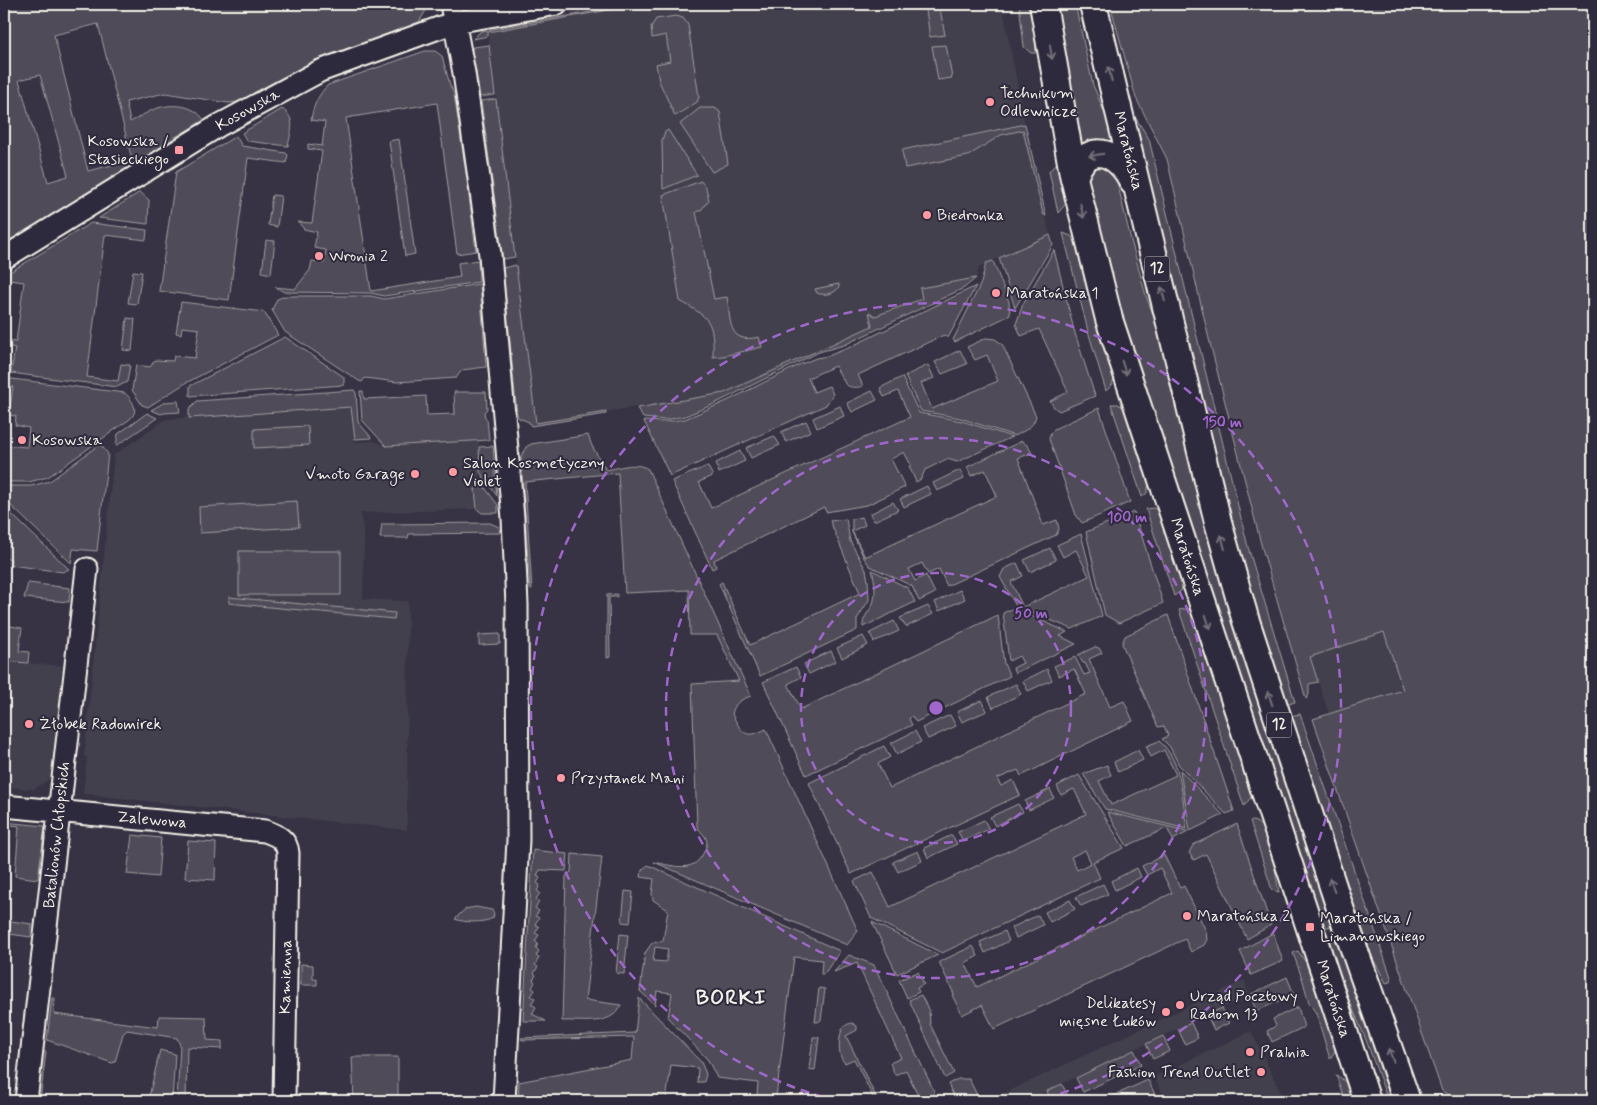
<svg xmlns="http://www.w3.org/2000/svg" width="1597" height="1105" font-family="Mynerve,sans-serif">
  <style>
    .built { fill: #433f4e }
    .green { fill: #504b59; stroke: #a29ea0; fill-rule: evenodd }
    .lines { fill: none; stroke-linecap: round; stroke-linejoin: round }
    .minor-casing { stroke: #f4f1e8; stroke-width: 25 }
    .major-casing { stroke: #f4f1e8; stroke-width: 30 }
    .minor { stroke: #2f2a3d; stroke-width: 21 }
    .major { stroke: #2f2a3d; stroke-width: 26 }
    .oneway { stroke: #747079 }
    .ring { fill: none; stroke: #9f67cb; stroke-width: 2.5; stroke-dasharray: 9 6 }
    .poi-dot { fill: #ff9aa2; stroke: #2f2a3d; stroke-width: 2 }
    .labels { text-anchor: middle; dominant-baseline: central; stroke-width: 4; stroke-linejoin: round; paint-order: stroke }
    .shield { fill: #2f2a3d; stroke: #b9b5b5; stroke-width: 1 }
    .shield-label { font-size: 15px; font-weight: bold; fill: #f4f1e8 }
    .poi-label { font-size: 16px; fill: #f4f1e8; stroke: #2f2a3d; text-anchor: start }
    .street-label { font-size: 16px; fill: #f4f1e8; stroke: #2f2a3d }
    .district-label { font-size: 21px; font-weight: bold; letter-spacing: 1px; fill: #f4f1e8; stroke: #2f2a3d }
    .centre { fill: #9f67cb; stroke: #2f2a3d; stroke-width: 2.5 }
    .ring-label { font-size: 15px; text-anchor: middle; font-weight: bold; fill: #9f67cb; stroke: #2f2a3d; stroke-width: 4; stroke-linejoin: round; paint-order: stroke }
  </style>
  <rect width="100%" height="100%" fill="#373244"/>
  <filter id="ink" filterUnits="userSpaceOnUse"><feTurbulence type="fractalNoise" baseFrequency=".02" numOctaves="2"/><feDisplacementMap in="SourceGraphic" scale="10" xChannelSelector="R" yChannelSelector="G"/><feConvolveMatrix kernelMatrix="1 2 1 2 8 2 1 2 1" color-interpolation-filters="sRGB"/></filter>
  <g filter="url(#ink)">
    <path class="built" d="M648,4H1002L1025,124L1050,235L979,267L976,278L920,288L922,299L875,316L869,312L873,326L724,393L536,423L488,32Z
      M352,407L355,442L374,441L386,446L479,440L480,488L476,489L477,509L361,513L364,539L363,599L408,601L407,830L83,794L87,757L84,756L114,455L166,419Z
      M4,558L11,559L4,639Z
      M1384,632L1403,690L1329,715L1310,657Z
      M4,661L62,666L57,723L52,726L56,731L51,778L34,789L4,787Z
      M1244,980L1249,995L1026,1101H988Z
      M1251,1031L1285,1101H1166L1154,1077Z"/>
    <path class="green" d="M4,4H430L419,22L413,24L414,29L246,101L228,103L165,93L126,102L130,122C139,118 146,112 155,109C171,103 194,104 204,120L162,145L165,150L4,246ZM98,24L132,160L88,171L54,35ZM40,75L68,176L48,182L19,80Z
      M925,4H939L945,35L930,37Z
      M1019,4H1034L1036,53H1031L1024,47Z
      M1054,4H1075L1093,85L1113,133L1114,144L1080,148Z
      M1110,4H1593V1101H1460L1442,1091L1313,719L1403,690L1384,632L1310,657L1318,682L1309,684V695L1306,699L1262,548L1209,339L1167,159L1136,98Z
      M631,5V6L488,32V36L473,39L481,31Z
      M676,16L683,18L688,25L699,97L697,102L675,116L659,81L656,64L670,61L666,35L652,38L651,27L656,19Z
      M489,45L495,95L480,97L472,50L473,47Z
      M946,45L952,78L938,80L932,46Z
      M425,51H435L442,56L450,85L454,94L466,173L476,251L457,254L437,103L346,118L371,291L460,277L458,263L478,260L479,282L384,296L371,293L284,292L275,287L295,289L310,270L312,261L324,263L326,250L314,248L317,232L304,229L298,222L312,223L322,151L308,149V144L322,146L325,122L311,120C313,106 318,95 328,85Z
      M496,99L515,257L503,259L481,101Z
      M700,108H715L720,112L728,164L712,172L680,124Z
      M282,109C297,119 291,130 288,146L247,141L242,133Z
      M1132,112L1149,139L1248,547L1295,702L1282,706L1247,592Z
      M1025,124L1046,216L1043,214L1023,130L1001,135L968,156L905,168L902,150Z
      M668,130L697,175L663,189L662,140L665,132Z
      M236,136L242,146L286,153L288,155L286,163L248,158L229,300L159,291L176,172Z
      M399,139L415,254L405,256L389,141Z
      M1056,164L1062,165L1068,201L1058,213L1049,171Z
      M1095,165L1105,166L1116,177L1131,240L1146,296L1160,332L1334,923L1329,927H1322L1141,392L1085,177Z
      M701,181L706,188L709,200L701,210L696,212L714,299L727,297C731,320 727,345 759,337L762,347L723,356L713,357C714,321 710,318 680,301L663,195Z
      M140,192L149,200L148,224L99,218Z
      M272,195L281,196L277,227L268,225Z
      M91,223L147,230L146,240L105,235L87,377L118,381L121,364L130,365L127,382L117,387L11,373L15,348L4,345V341L16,342L24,282L9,280L10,272Z
      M1063,233L1071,236L1079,245L1116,373L1112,385L1106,391L1088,331Z
      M1050,235L1053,245L1015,308L999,258Z
      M266,240L275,241L271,274L262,272Z
      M1054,250L1074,330L1095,396L1059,411L1054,407L1050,401L1068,392L1039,329L1021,336L1016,324L1023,304Z
      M993,261L1009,302L1010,315L955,342L953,340L981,283L986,263Z
      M516,265L536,423L606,412V414L531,426L529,422L519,418L517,415L503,268Z
      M133,271L142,272L137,304L128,303Z
      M976,278L964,288L844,345L819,352L712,405L685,416L665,420L643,418L637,408L724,393L872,326L869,312L875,316L922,299L920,288Z
      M480,284L486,367L462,370L456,378L397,382L365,378L362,382L359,381L285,332L272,310L277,299L286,296H371L384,299Z
      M839,284V287C835,294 824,296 817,293L815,289Z
      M976,286L948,338L944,335L858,375L863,386C857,388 852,388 846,385L835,366L808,378L814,392L829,386L833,394L826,405L670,476L644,421L665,422L685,419L727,401L799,365L816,358L828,356L848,348Z
      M181,302L264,312L278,335L184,384L148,407L142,405L132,390L136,365L150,367L155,360L173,361L174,356L195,358L199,329L182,327L181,334L176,333Z
      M127,318L135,319L132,351L123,350Z
      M285,337L344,377V385L190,396V386Z
      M986,338L995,339L1002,344L1036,416C1033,428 1025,430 1015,436L960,418L921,411L905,376L928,365L934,378L921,383L932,409L998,381L987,355L975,360L967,347Z
      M960,350L967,364L942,374L935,362Z
      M902,377L919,413L962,421L1012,437L957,462L947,459L925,470L921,479L916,482L909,466L911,465L904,452L891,459L905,487L867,505L826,512L824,507L714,560L716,567L712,569L672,481L705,467H708L713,476L699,482L711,508L910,417L898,391L884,397L880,388Z
      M4,378L125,393C132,400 140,410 130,419L48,477L29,482H4V445L27,447L29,428L15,425L16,416L9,415L13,387L4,385Z
      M354,390L356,393L358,422L372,438L355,439L351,407L189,418V409L197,401Z
      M360,391H363L364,399L426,396L427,415L455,414L454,392H486L487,409L484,412L485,417L487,419L489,440L386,446L362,420Z
      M872,391L877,400L852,412L847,403Z
      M178,401L180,412L164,413L161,414L151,410L165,402Z
      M1111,404H1118L1126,409L1150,479L1147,493L1142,497Z
      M840,406L844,416L817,428L813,418Z
      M1099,408L1130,502L1082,523L1076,515L1049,439L1051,432L1054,429Z
      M147,413L157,418L116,446L118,434Z
      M806,421L811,431L786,442L781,432Z
      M308,426L309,445L254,448V429Z
      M588,435L592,446L606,470C619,468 635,461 648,469L751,696C740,700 735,702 732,714C742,733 745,740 766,729L858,931L847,945L654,862C670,865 691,873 701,857C704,852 707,847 707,842C706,834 699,832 697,826L692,684L739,681L717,635H690L689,590L625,593L618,473L525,482L532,589H530L521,457L526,447L531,444Z
      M774,436L780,445L751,458L746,448Z
      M1022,441L1028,446L1032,453L1018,458L1043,525L1057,520L1059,529L1056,535L947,586L939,569L928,574L922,563L909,569L915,581L926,575L935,593L919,601L912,586L870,566L864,558L852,532V519L862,517L865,525L852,531L865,557L997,496L985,470L971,476L967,467Z
      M100,444L108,454L97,551L73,549L71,563L4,499V486H31L50,481Z
      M493,446L497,496L480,472L479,447Z
      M740,451L745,461L719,473L716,463Z
      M960,470L964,479L937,491L933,483Z
      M483,485L498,505V513H482L477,509L475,489L479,488V486Z
      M927,486L931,494L904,507L900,499Z
      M297,501L299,527L200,533L199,507Z
      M893,502L898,510L874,521L870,514Z
      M4,507L69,569L63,572L10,565L11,559L4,558Z
      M1154,508L1161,514L1184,582L1181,591L1174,596L1146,509Z
      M1134,512L1163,603L1119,623L1105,615L1086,532Z
      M846,519L850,541L866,570L868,581L869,600L857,619V630L760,676L719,584L722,582L750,645L860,593L830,521Z
      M490,523L499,527L500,533L409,534L408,538H380L382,524Z
      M1081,534L1102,616L1072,629L1016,606L1000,577L1004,569L1017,563L1023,576L1011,582L1023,607L1089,576L1076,550L1063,557L1057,545Z
      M1050,548L1056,560L1030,572L1024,560Z
      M239,551H341V595H239Z
      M872,570L908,588L915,602L863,627C862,619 868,613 872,606C877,595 875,581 872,570Z
      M28,583L70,588L69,602L24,598Z
      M960,590L965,599L939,611L935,602Z
      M617,594V597H609L610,657L607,658V595Z
      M229,597L395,613L394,619L238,604L229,603Z
      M928,606L933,614L906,627L900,618Z
      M1014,608L1067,632L1060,636L1076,644L1015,673L1013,668L1023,663L1019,656L1009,661L1003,613Z
      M1184,609H1188L1194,614L1252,789V796L1244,806L1179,610Z
      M998,615L1004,664L1010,676L916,722L912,716L909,719L912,725L806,775L763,682L796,667L801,677L788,684L801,709Z
      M1168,615L1234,811L1226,814L1179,765L1170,747L1162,739L1168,736L1164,726L1158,727L1122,644L1125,636Z
      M894,621L899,631L874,642L870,633Z
      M5,625L22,628L19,651L29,652L28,663L4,661Z
      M500,634V644L479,645V635Z
      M863,636L868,645L842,658L837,648Z
      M1095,647L1099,648L1102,653L1089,659L1110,707L1124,701L1133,721L1021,776L1018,770L997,779L1001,786L1013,780L1020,795L851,874L809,783L884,746L890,757L878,764L890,788L1086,694L1074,669L1059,676L1054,666L1075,657L1084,675L1090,673L1085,663H1083L1078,655Z
      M831,651L836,661L809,674L804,664Z
      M1047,669L1052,680L1028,691L1023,681Z
      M1016,684L1021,694L993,708L988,697Z
      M982,700L987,711L962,722L957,712Z
      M1300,714L1391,977L1390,982L1386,983L1362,938L1290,716Z
      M950,715L956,726L928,739L922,728Z
      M915,731L921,742L897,754L891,743Z
      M1159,741C1183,760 1182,801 1187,829L1105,809L1083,774L1107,765L1111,775L1099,781L1111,805L1176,775L1164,750L1151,757L1146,746Z
      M1138,750L1143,760L1118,772L1114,762Z
      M1180,770L1223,815L1190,831Z
      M1079,775L1124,848L1093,862L1100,878L942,953L871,918L854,881L873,872L890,907L1086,814L1074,789L1061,795L1057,786ZM1085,850L1091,863L1077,870L1071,857Z
      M1050,789L1054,798L1029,810L1025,801Z
      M1018,804L1023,812L995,826L990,817Z
      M1107,812L1187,831L1188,832L1173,840L1167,828L1127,846Z
      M984,820L989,829L963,841L958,832Z
      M1250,821C1272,819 1275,876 1279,892L1272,890Z
      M4,822L45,826L38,879L15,876L19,826L4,824Z
      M1237,824L1271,925L1247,939L1206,854L1194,860L1189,853L1193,845Z
      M132,835L161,838L158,877L127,874Z
      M952,835L957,844L928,858L924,848Z
      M188,841L216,843L215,880L185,878Z
      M533,850L568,854L566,871L540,870L537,875L540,878L537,883L540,885L537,891L540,893L536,899L539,902L535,908L539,911L535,916L539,918L535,924L539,927L535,933L539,935L535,941L538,944L536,948L539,951L536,956L539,958L535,965L538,967L534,973L536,975L533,980L535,982L532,988L535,990L531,996L535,998L531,1004L536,1007L532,1014L546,1021H523Z
      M918,851L922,861L898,872L893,862Z
      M572,854L602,857L585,1000L621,1005C612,1027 582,1020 562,1021L566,876L571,872Z
      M1164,855L1180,888L1184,886L1206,931L1207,940L1204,945L1191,952L1185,939L994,1029L982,1005L962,1015L952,995L954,994L939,962L973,946L978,956L965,963L977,987L1172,893L1160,868L1147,875L1142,866Z
      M648,865L840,951L824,974H821L822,960L794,957L776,1097L757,1095L758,1083L717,1078L708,1060L668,1018L672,993L657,991L655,1005L640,991L645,953L652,943L663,941L668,910L653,900L652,894L654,879L641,877L642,870ZM655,947L668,949L666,962L653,961Z
      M1137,868L1141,877L1115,890L1111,881Z
      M1103,884L1108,894L1081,906L1076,897Z
      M625,891L633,892L630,923L622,922Z
      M1070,900L1075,909L1050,922L1045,912Z
      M476,907L492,910L494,914L493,918C485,923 464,923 455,919L465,909Z
      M1038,915L1043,925L1016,938L1011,928Z
      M11,921L32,924L31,937L9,934Z
      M872,922L938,955L897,974Z
      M1005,931L1009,941L985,953L980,942Z
      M1273,933L1283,961L1251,975L1240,951Z
      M620,934L628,935L624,974L616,973Z
      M1337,939L1396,1101H1388L1366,1040L1341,981L1327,942Z
      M1298,951L1309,967L1336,1049L1330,1059L1316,1013L1309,1003L1303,981L1293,953Z
      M849,955L874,965L934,1091V1101H910L919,1097L906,1070L895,1075L890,1063L901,1058L857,963L834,972Z
      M301,964L313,965V979H317V985H301Z
      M918,972L924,984L917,988L919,992L907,998L899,980Z
      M1287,977L1294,994L1257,1011L1249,995Z
      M819,988L825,989L821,1020L818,1022H815Z
      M921,995L929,1011L930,1024L954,1073L945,1078L909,1000Z
      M52,998H55L54,1014L158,1027L159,1016L206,1017L207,1040L222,1041V1049L187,1047L186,1101H177L180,1045L177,1038L127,1030L123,1034L115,1062L112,1063L47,1040Z
      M639,998L701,1062L706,1074L704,1082H697L698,1068L671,1065L666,1101H518L519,1082L632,1060L634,1037L522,1040L521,1038L635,1033Z
      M1298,1007L1304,1027L1272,1042L1267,1031L1276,1026L1273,1019Z
      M1222,1008L1229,1023L1214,1030L1207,1015Z
      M852,1023L857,1026V1030L846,1036L878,1101H875L854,1059L845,1063C837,1058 838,1033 844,1027C847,1024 848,1024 852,1023Z
      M1191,1023L1198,1038L1185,1044L1178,1029Z
      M1163,1036L1170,1051L1153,1059L1146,1044Z
      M813,1037H819L815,1070L809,1069Z
      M39,1050L46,1052L40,1101H33Z
      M160,1050L175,1054L172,1101H148Z
      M1134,1050L1141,1065L1083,1092L1076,1078Z
      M352,1057H398V1101H354Z
      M1336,1075C1348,1082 1351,1089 1355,1101H1345Z
      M958,1079H969L980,1101H956L948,1084Z
      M1148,1080L1158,1101H1102Z
      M1062,1084L1069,1099L1064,1101H1051L1047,1091Z"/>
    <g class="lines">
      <g class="minor-casing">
        <path id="minor" d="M451,4L464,73L490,255L513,518L517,605L518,840L504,1101
          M4,258L218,126L320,71L455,22L557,4
          M4,806L265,831C277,835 287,840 288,853L284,1101
          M26,1101L87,569"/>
      </g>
      <g class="major-casing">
        <path id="major" d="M1043,4L1073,174L1109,319L1367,1101
          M1093,4L1218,522L1245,618L1343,917L1407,1101
          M1074,179C1085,138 1119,151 1133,182"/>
      </g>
      <use href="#minor" class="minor"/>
      <use href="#major" class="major"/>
    </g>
    <defs><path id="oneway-shaft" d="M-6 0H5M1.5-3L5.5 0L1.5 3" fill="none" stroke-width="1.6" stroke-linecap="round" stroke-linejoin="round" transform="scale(1.25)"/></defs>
    <g class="oneway">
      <use href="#oneway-shaft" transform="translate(1051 52) rotate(81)"/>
      <use href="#oneway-shaft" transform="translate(1110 74) rotate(-103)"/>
      <use href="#oneway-shaft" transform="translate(1096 155) rotate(171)"/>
      <use href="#oneway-shaft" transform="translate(1082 211) rotate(77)"/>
      <use href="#oneway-shaft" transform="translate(1163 294) rotate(-104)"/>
      <use href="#oneway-shaft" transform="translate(1124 368) rotate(72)"/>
      <use href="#oneway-shaft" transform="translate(1223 542) rotate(-105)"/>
      <use href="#oneway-shaft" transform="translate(1208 622) rotate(72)"/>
      <use href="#oneway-shaft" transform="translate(1270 698) rotate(-108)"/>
      <use href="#oneway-shaft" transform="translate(1332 885) rotate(-109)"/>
      <use href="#oneway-shaft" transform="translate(1391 1055) rotate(-109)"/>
    </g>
  </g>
  <g class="ring">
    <circle cx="936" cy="708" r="135"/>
    <circle cx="936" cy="708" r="270"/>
    <path d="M838 1101A405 405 0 1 1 1034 1101"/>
  </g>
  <g class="poi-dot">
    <circle cx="990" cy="102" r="5"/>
    <rect x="174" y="145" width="10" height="10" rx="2.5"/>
    <circle cx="927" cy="215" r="5"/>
    <circle cx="319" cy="256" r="5"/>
    <circle cx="996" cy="293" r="5"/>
    <circle cx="22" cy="440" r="5"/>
    <circle cx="453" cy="472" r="5"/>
    <circle cx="415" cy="474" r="5"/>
    <circle cx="29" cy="724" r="5"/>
    <circle cx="561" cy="778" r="5"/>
    <circle cx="1187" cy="916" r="5"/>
    <rect x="1305" y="922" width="10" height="10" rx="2.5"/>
    <circle cx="1180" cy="1005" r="5"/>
    <circle cx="1166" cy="1012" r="5"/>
    <circle cx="1250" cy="1052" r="5"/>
    <circle cx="1261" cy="1072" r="5"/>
  </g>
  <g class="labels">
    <g class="shield">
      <rect x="1144.5" y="256.5" width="25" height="25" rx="4"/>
      <rect x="1266.5" y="712.5" width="25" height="25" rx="4"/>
    </g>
    <g class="shield-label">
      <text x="1157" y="269">12</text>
      <text x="1279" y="725">12</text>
    </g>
    <g class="poi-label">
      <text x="1000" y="93">Technikum<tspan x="1000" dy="18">Odlewnicze</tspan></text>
      <text x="169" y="141" text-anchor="end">Kosowska /<tspan x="169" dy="18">Stasieckiego</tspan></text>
      <text x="937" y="215">Biedronka</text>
      <text x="329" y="256">Wronia 2</text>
      <text x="1006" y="293">Maratońska 1</text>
      <text x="32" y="440">Kosowska</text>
      <text x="463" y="463">Salon Kosmetyczny<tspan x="463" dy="18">Violet</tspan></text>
      <text x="405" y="474" text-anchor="end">Vmoto Garage</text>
      <text x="39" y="724">Żłobek Radomirek</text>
      <text x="571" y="778">Przystanek Mani</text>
      <text x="1197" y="916">Maratońska 2</text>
      <text x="1320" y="918">Maratońska /<tspan x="1320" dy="18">Limanowskiego</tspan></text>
      <text x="1190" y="996">Urząd Pocztowy<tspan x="1190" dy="18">Radom 13</tspan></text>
      <text x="1156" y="1003" text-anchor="end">Delikatesy<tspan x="1156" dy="18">mięsne Łuków</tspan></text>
      <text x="1260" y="1052">Pralnia</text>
      <text x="1251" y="1072" text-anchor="end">Fashion Trend Outlet</text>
    </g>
    <g class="street-label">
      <text transform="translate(248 110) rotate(-29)">Kosowska</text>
      <text transform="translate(1128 151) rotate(76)">Maratońska</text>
      <text transform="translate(1187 557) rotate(72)">Maratońska</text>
      <text transform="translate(152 820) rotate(5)">Zalewowa</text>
      <text transform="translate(57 835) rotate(-84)">Batalionów Chłopskich</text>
      <text transform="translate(286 977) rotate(-89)">Kamienna</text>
      <text transform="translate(1333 999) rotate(72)">Maratońska</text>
    </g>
    <g class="district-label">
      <text x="731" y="998">BORKI</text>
    </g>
  </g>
  <circle cx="936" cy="708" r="8" class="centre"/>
  <g class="ring-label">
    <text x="1222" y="427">150 m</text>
    <text x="1127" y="522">100 m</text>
    <text x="1031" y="618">50 m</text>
  </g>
  <rect width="1597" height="1105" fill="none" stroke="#2f2a3d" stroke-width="20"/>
  <rect x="10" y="10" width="1577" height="1085" fill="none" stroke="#f4f1e8" stroke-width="2" filter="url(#ink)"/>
</svg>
